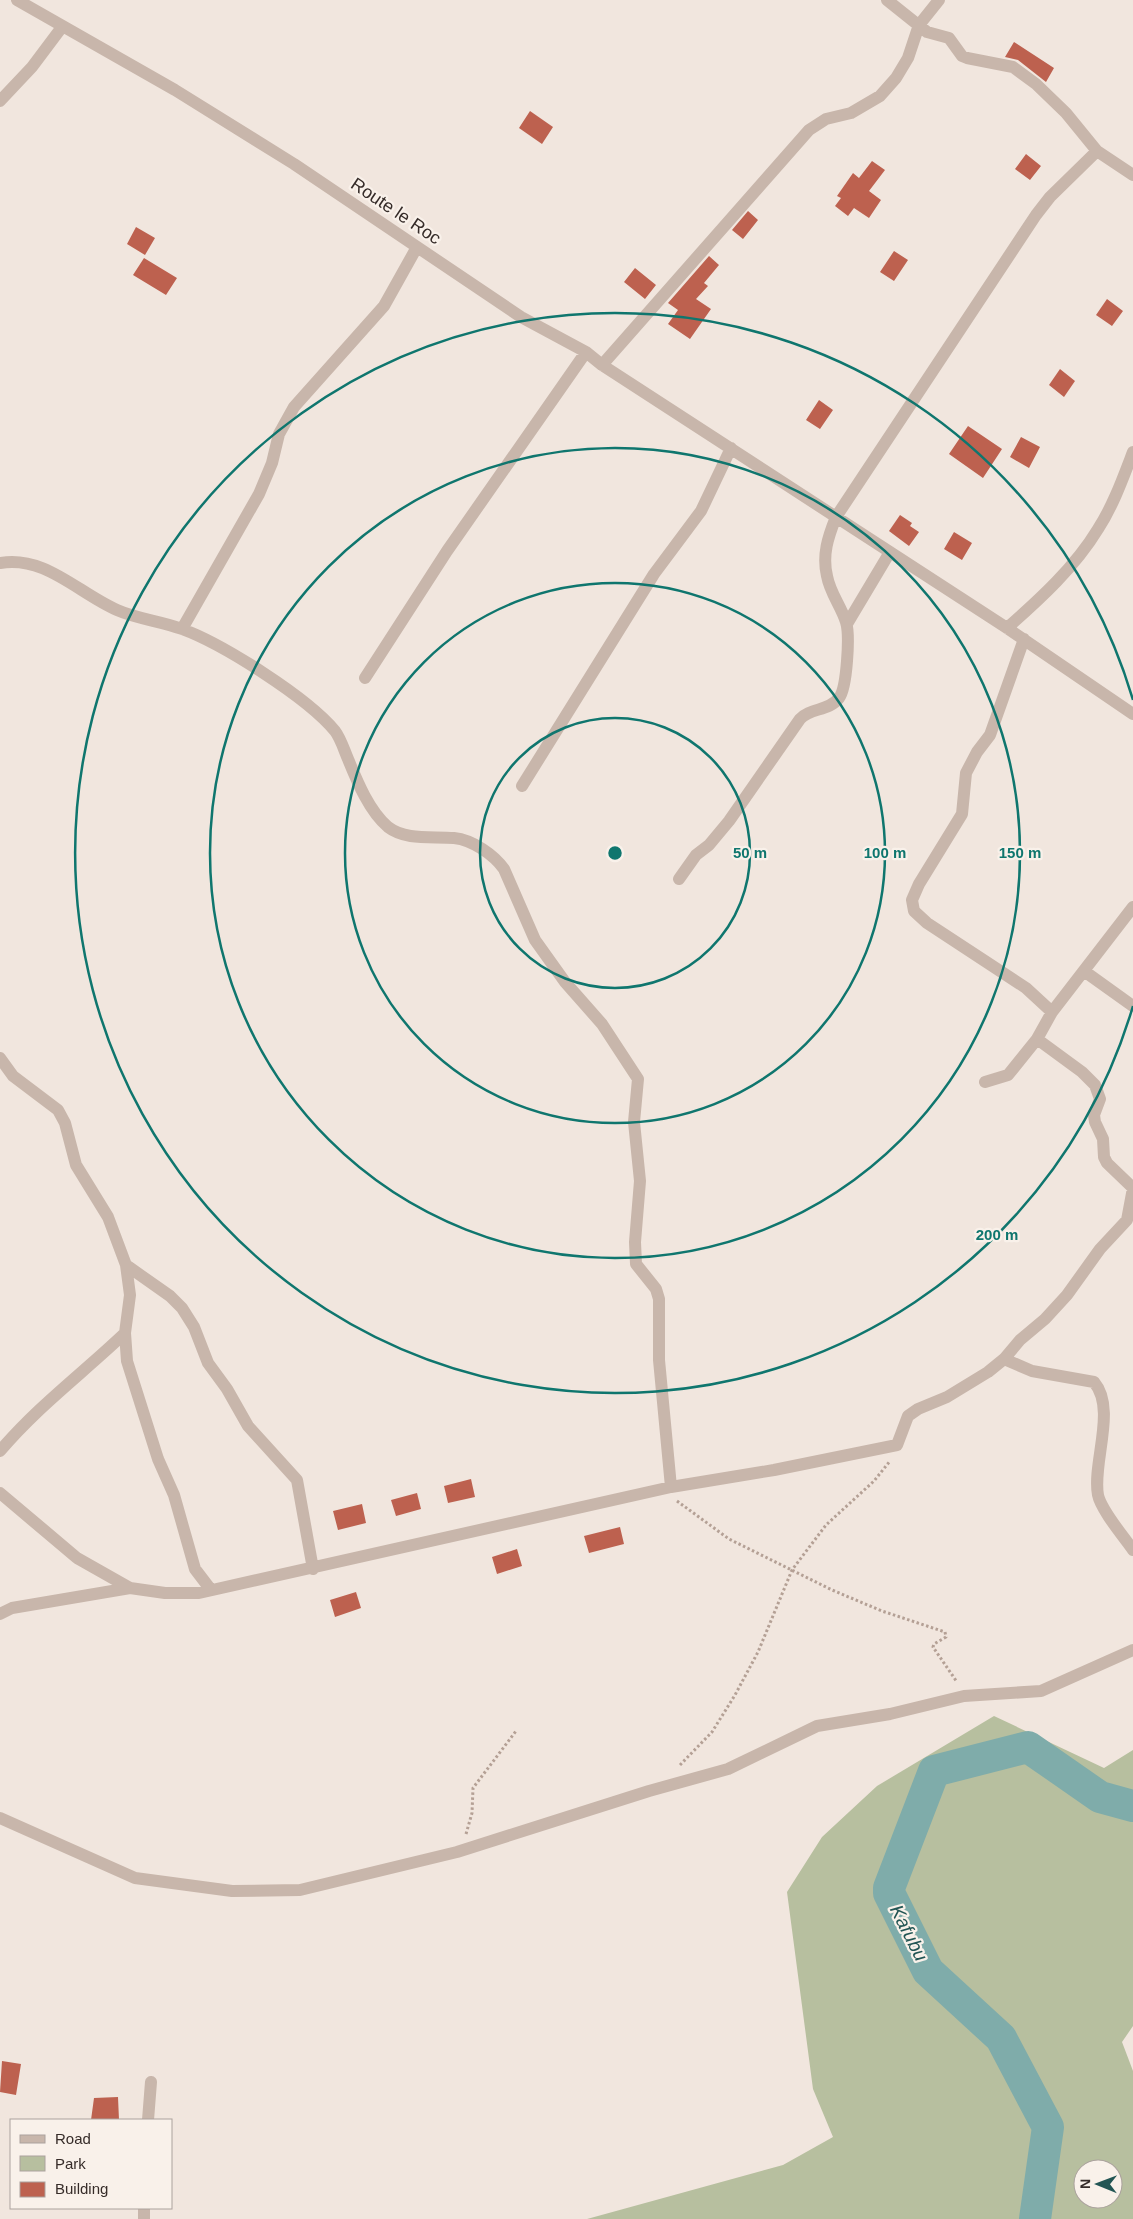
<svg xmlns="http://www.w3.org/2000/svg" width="1133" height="2219" font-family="Helvetica,sans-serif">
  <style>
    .green { fill: #b7bf9f; fill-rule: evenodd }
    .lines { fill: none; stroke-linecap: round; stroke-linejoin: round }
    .river { stroke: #7facaa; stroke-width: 32 }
    .building { fill: #bd614f }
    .path { stroke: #b4a095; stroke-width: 3; stroke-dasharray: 2.5 2.5; stroke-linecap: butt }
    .minor { stroke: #c8b6ab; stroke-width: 12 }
    .ring { fill: none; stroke: #0f766e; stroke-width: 2.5 }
    .labels { text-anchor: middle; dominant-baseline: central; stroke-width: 4.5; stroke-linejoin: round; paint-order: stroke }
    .street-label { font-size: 18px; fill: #362c29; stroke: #f9f1ea }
    .water-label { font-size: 19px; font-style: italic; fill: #225554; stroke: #f9f1ea }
    .centre { fill: #0f766e; stroke: #f9f1ea; stroke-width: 2.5 }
    .ring-label { font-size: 15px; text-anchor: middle; font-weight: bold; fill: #0f766e; stroke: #f9f1ea; stroke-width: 4.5; stroke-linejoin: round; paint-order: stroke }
  </style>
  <rect width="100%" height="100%" fill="#f1e6de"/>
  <path class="green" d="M994,1716L1104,1768L1133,1750V2026L1122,2042L1133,2071V2219H587L783,2165L833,2137L813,2089L787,1892L822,1837L877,1786ZM1083,2169H1113V2199H1083Z"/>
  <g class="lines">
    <path class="river" d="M1035,2219L1048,2127L1001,2038L928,1971L889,1893V1888L934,1771L1028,1747L1100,1797L1133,1806"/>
  </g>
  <path class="building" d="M1014,42L1054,68L1046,82L1018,60L1005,57Z
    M530,111L553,127L542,144L519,128Z
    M1026,154L1041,166L1030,180L1015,169Z
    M872,161L885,170L869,191L881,200L869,218L854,208L848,216L835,206L841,198L837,196L853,173L859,178Z
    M748,211L758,220L743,239L732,230Z
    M136,227L155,238L145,255L127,244Z
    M894,251L908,260L894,281L880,272Z
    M709,256L719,265L704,283L708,286L696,299L711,309L690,339L668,324L678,310L668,303Z
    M144,258L177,278L166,295L133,275Z
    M635,268L656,285L645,299L624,282Z
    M1107,299L1123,311L1112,326L1096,315Z
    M1060,369L1075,381L1064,397L1049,385Z
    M819,400L833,410L820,429L806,420Z
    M968,426L1002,449L983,478L949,454Z
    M1021,437L1040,447L1029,468L1010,457Z
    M900,515L912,523L910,526L919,532L909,546L889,531Z
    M954,532L972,543L962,560L944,549Z
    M471,1479L475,1497L448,1503L444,1486Z
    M417,1493L421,1509L396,1516L391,1500Z
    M362,1504L366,1523L338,1530L333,1511Z
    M620,1527L624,1544L589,1553L584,1536Z
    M517,1549L522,1566L497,1574L492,1557Z
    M356,1592L361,1608L335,1617L330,1600Z
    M2,2061L21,2064L16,2095L0,2092Z
    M118,2097L119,2120H91L94,2098Z"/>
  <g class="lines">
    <path class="path" d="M677,1501L729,1539L832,1590L882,1611L945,1632L946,1637L934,1644L933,1647L957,1682
      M680,1765L712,1732L735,1695L758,1652L792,1570L826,1525L874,1481L890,1461
      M466,1834L472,1813L473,1788L516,1731"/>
    <path class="minor" d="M17,0L175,90L294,164L521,317L586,352L602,365L1007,628L1133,714
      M887,0L927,32L949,38L962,56L967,58L1013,67L1036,84L1066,113L1097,151L1133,175
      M0,101L32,67L62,27
      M602,365L809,130L826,119L851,113L880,96L896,78L908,58L919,25L939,0
      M0,563C45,555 78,593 117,610C137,619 161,621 182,629C223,644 308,698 335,731C341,739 344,750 348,759C357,781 369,811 388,827C406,841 433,836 454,838C473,840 494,855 504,869L535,940L565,982L602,1024L638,1079L634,1122L640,1181L635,1242L636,1264L656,1289L659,1299V1360L671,1487
      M847,624L890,552
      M1007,628C1040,599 1075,567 1098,529C1113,506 1123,478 1133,452
      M182,629L259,494L272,463L279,434L294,407L384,306L417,247
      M1024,639L990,735L977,752L966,773L962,814L919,884L912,900L914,911L927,923L1026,988L1052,1012
      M365,678L447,551L586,352
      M522,786L654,574L701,511L731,448
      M679,879L696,855L709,845L729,821L800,719C810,708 829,711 839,698C847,688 850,635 846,622C841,606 830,593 827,576C822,555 828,537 836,517L1036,215L1050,197L1097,151
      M1084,971L1133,1006
      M0,1058L13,1076L58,1110L65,1123L76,1165L108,1217L126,1265L130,1295L125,1333L127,1361L158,1459L174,1495L195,1569L211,1590
      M985,1082L1008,1075L1037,1039
      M1133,1188L1107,1163L1104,1157L1103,1139L1095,1122L1094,1115L1100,1099L1095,1085L1082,1072L1037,1039L1052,1012L1133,907
      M126,1265L170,1296L182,1308L194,1327L208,1363L227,1389L248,1426L297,1480L313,1569
      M1004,1359L1032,1371L1094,1382C1117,1409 1092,1463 1098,1495C1101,1510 1124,1537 1133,1550
      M0,1451C37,1407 83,1373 125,1333
      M0,1493L77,1558L130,1588
      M0,1614L12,1608L130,1588L165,1593H199L671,1487L774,1470L897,1445L908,1416L918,1409L947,1397L988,1372L1004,1359L1020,1340L1045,1319L1067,1295L1100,1249L1127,1220L1133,1188
      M0,1818L135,1878L232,1891L300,1890L457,1852L649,1791L728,1769L817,1726L890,1714L964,1696L1041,1691L1133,1650
      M148,2120L151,2082
      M144,2208V2219"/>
  </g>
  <g class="ring">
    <circle cx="615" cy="853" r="135"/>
    <circle cx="615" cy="853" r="270"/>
    <circle cx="615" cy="853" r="405"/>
    <path d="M1133 1006A540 540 0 1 1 1133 700"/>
  </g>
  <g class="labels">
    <g class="street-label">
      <text transform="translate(396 211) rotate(34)">Route le Roc</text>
    </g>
    <g class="water-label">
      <text transform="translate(909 1933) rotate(63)">Kafubu</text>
    </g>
  </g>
  <circle cx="615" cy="853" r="8" class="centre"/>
  <g class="ring-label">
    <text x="750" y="858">50 m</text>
    <text x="885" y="858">100 m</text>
    <text x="1020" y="858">150 m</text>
    <text x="997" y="1240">200 m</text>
  </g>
  <rect x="10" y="2119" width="162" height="90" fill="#f9f1ea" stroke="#aba29d"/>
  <rect x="20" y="2135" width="25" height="8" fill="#c8b6ab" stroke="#aba29d"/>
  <text x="55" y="2144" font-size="15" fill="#362c29">Road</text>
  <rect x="20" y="2156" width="25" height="15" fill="#b7bf9f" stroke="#aba29d"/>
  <text x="55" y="2169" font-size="15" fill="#362c29">Park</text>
  <rect x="20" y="2182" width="25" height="15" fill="#bd614f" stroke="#aba29d"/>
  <text x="55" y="2194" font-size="15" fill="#362c29">Building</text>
  <g transform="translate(1098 2184) rotate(271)"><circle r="24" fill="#f9f1ea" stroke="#aba29d"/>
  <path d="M0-4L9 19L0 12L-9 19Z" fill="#225554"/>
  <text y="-8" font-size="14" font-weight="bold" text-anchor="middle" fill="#362c29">N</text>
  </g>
</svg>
